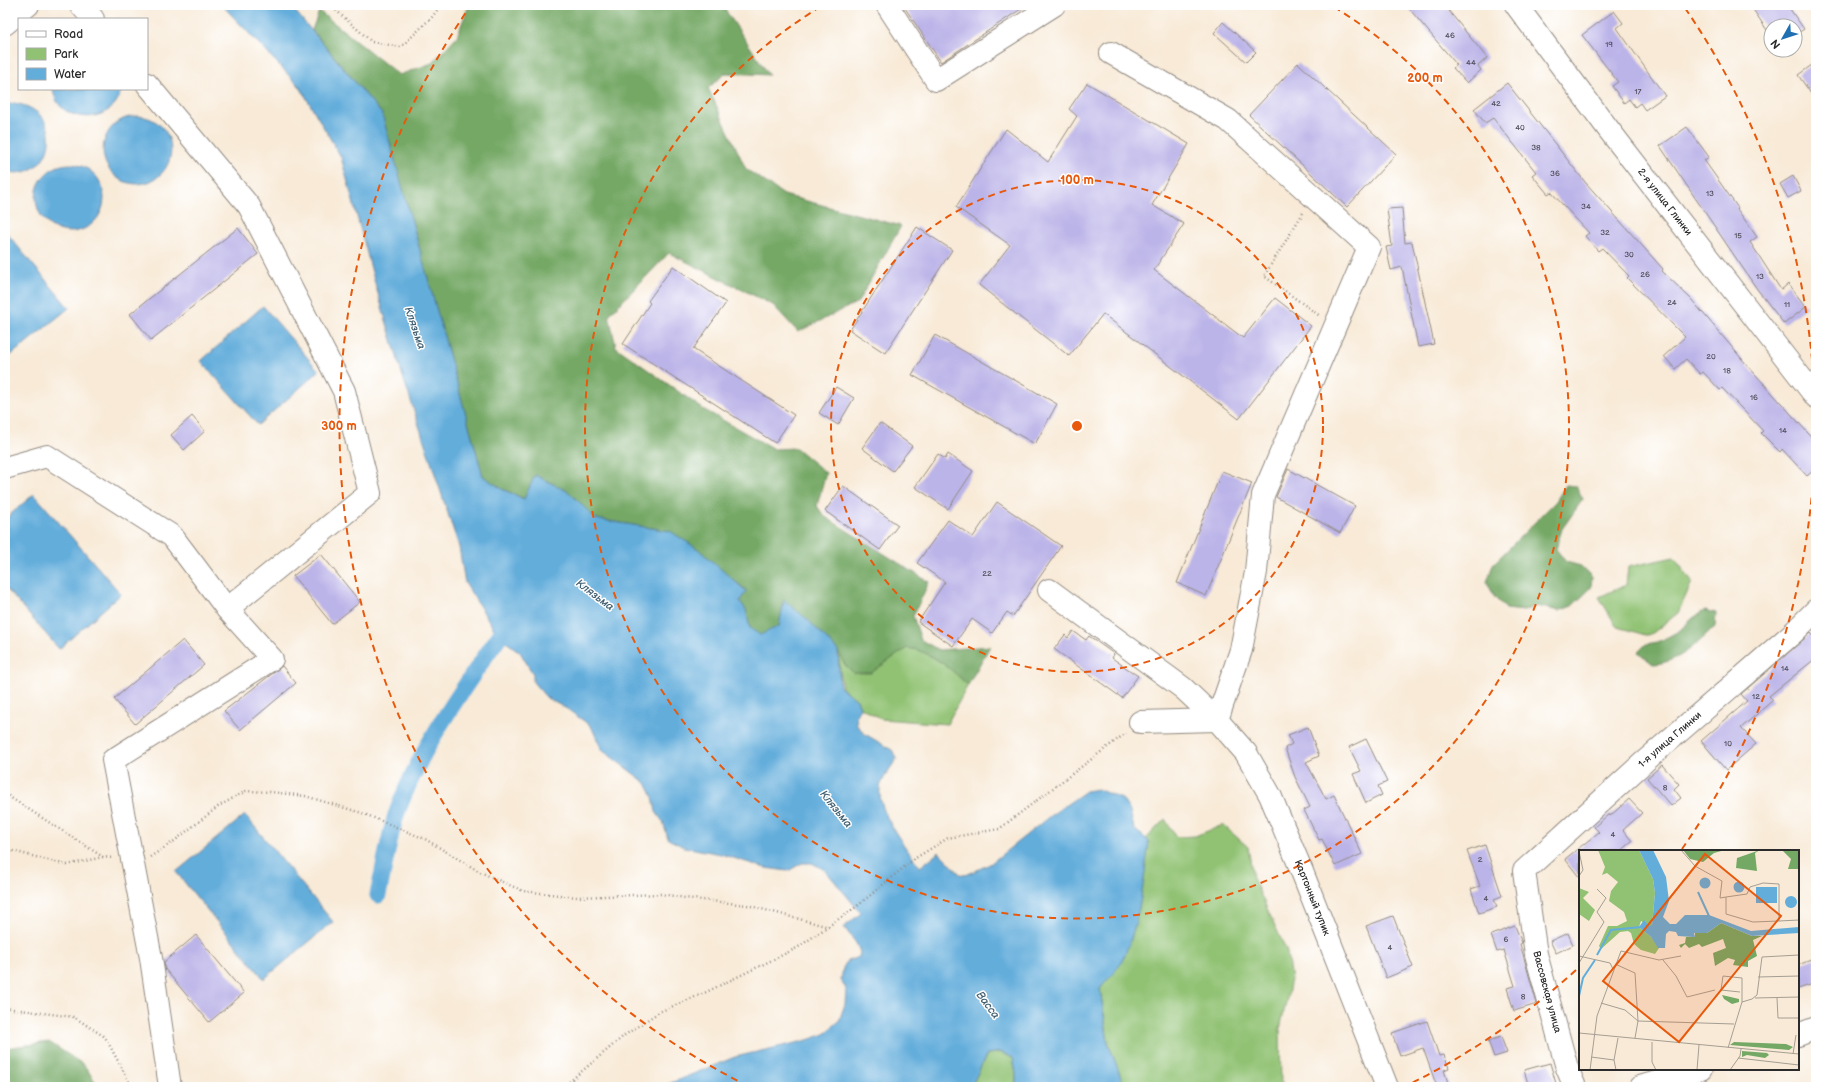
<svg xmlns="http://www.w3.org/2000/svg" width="1821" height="1092" viewBox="0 0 1821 1092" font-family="'Balsamiq Sans',sans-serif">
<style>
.green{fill:#91c273;stroke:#5e764f}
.forest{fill:#74a865;stroke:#506a48}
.water{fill:#63addb;stroke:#476c83}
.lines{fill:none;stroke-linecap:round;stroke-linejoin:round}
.canal{stroke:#63addb;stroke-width:17}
.building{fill:#bbb4e8}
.minor-casing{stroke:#928a81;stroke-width:24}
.path{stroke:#928a81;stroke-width:2.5;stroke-dasharray:1 3;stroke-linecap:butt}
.minor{stroke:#fff;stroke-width:22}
.ring{fill:none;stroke:#e8590c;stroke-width:2;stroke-dasharray:7 5}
.labels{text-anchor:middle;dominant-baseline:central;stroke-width:3;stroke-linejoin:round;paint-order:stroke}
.number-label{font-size:8px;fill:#4f4d5a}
.street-label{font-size:10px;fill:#2b2b2b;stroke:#fff}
.water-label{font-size:11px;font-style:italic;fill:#415f71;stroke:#fff}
.inset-river{fill:none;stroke:#63addb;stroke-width:2}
.inset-road{fill:none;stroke:#a69e92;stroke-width:1}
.view{fill:#e8590c;fill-opacity:0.15;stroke:#e8590c;stroke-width:2}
.inset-edge{fill:none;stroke:#2b2b2b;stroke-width:2}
.centre{fill:#e8590c;stroke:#fff;stroke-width:2}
.ring-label{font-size:12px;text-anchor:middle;font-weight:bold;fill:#e8590c;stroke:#fff;stroke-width:3;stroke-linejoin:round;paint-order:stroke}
</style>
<rect width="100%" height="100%" fill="#fff"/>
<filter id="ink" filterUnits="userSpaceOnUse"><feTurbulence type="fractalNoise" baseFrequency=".025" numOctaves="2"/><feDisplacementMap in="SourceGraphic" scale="8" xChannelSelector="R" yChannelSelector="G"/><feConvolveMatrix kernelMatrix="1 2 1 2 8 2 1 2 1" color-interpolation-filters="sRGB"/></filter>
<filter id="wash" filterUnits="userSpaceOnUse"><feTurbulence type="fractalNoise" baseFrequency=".012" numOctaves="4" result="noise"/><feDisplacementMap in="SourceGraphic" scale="16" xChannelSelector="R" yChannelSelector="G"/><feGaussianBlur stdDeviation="0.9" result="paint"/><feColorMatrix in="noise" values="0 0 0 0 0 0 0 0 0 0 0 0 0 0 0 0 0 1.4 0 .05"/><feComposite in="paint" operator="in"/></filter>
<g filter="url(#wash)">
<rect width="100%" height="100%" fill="#f8ead7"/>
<g class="green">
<polygon points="1674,557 1692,582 1678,613 1649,636 1617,627 1599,597 1626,585 1628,567"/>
<polygon points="907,648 920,650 949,667 968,685 947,724 881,719 860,707 857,700 842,688 838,651 845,665 891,657"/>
<polygon points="1165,819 1176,837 1195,836 1223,825 1248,847 1253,878 1287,952 1291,980 1280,1029 1281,1087 1121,1087 1123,1083 1108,1042 1100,989 1124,957 1138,912 1149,841 1146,839"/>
<polygon points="1001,1052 1013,1058 1016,1073 1016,1087 971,1087 987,1054"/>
</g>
<g class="forest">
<path d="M469 5H722L769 75 726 73 708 88 746 169 784 195 901 226 858 302 798 332 773 305 669 253 609 315 616 347 703 409 774 449 796 448 826 473 817 506 824 516 929 582 913 616 921 640 939 650 990 646 968 685C951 669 931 651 907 648L871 673H854L845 665 838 651 784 600 779 626 760 636 750 628 746 610 740 601 746 590 670 531 596 519 569 492 535 475 525 499 502 489 483 476 382 114 312 30 319 11 399 75 432 63 457 36Z"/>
<polygon points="1566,485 1576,486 1583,499 1562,529 1556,549 1566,562 1581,566 1592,577 1591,588 1572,606 1559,611 1537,606 1524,611 1506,609 1495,598 1487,582 1493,564 1556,501"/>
<path d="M1705 610 1716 613 1715 627C1697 644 1678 663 1653 664L1638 652 1646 644 1658 642 1679 631 1693 618Z"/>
<polygon points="49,1042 84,1065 99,1087 5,1087 5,1048"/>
</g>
<g class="water">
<path d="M222 5H290L382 114 483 476 502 489 524 499 535 475 569 492 596 519 670 531 698 549 746 591 740 601 746 610 750 628 760 635 779 626 784 600 808 620 838 651 840 687 857 700 860 707 856 716 857 725 865 734 892 750 897 758C893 765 881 780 880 788 877 812 906 848 920 867L939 852 960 874 966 875 990 864 1050 816 1086 791 1097 789 1122 799 1130 811 1134 829 1149 841C1144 879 1140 921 1124 957 1119 969 1108 978 1100 989L1108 1042 1123 1083 1121 1087H1016V1073L1013 1058 1001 1052 987 1054 971 1087H661L735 1057 804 1041 825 1034 839 1021 845 1004 846 989 841 980 843 968 847 961 859 957 860 952 856 943 844 927 861 913 825 870 812 863H802L788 871 765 868 721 854 684 847 668 839 663 822 656 812 653 797 646 783 602 750 591 726 567 709 547 698 533 682V674L520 652 499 637 465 583 459 547 403 377 376 287 341 157 300 87Z"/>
<path d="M53 89H121C116 126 57 126 53 89Z"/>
<path d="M14 103C72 112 51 185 5 171V105Z"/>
<circle cx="137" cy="150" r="34"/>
<circle cx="70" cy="198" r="34"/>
<polygon points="5,231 69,308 5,360"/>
<polygon points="263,306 319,371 258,425 201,361"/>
<polygon points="34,494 121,594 59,649 5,587 5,519"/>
<polygon points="245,815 333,922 264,979 176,872"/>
</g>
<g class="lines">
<path class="canal" d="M378 895C384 869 388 841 396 815 421 744 469 681 511 619"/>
</g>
<g id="blocks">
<g class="building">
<polygon points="903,5 1027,5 941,62"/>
<polygon points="1406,5 1444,5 1487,58 1478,66 1481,70 1467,83 1453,68 1457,65"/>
<polygon points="1750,5 1787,5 1804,29 1795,35 1795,26 1771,26 1771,36"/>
<polygon points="1614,11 1623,23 1617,28 1665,96 1645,110 1640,103 1635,107 1629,99 1624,103 1612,86 1618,82 1582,35"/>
<polygon points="1223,22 1256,52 1246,62 1214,33"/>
<polygon points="1816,62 1816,101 1798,75"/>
<polygon points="1298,63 1396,154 1347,207 1249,115"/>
<polygon points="1087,83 1189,144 1152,205 1184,224 1154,270 1243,338 1275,298 1311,326 1239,419 1103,314 1069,356 979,285 1010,245 956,207 1006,129 1048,162 1077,116 1069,109"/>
<polygon points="1507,83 1585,182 1663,269 1662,271 1691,299 1747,365 1816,442 1816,468 1807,476 1782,449 1780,452 1761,433 1763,431 1722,388 1720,390 1703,372 1700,374 1686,359 1675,369 1664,356 1685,337 1627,278 1629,276 1602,248 1598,251 1585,236 1589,233 1551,192 1548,194 1532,175 1536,172 1493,118 1485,123 1474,109"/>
<polygon points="1687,127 1709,157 1704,160 1738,208 1737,209 1757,237 1750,242 1781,290 1788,284 1806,307 1784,324 1757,289 1660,146"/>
<polygon points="1793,176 1801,191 1788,198 1780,184"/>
<polygon points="1402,208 1405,243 1412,242 1434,344 1418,347 1402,267 1391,270 1386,247 1392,246 1387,209"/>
<polygon points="917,227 952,250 885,353 850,330"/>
<polygon points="238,228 258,254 151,340 130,314"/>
<polygon points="673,266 726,303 693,349 794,415 775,443 623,344 650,303 648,301"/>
<polygon points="935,335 1057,404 1035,444 912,375"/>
<polygon points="836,387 854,398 838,425 819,413"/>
<polygon points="192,416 205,431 184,450 171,435"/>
<polygon points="880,423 912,446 893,471 862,448"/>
<polygon points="938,454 945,459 948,454 973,471 948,509 915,487"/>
<polygon points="1288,469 1355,506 1340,533 1276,497"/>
<polygon points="1222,471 1252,483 1206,596 1177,583"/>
<polygon points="843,486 898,525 880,550 825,511"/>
<polygon points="997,502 1061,546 1013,616 1007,612 992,633 972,619 953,646 918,622 945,582 917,563 948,520 973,537"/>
<polygon points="321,554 360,602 332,624 293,576"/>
<polygon points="1073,631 1086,640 1089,636 1114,654 1112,658 1138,676 1122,698 1054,649 1065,635 1068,638"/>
<polygon points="1811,633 1816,639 1816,658 1769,696 1773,700 1741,728 1756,744 1726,770 1701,741 1747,701 1741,694"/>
<polygon points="183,640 204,665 135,724 114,699"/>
<polygon points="282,666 296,683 240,730 224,711"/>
<polygon points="1308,727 1319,756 1306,762 1326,799 1334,795 1362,854 1335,866 1322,839 1319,840 1304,810 1310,807 1295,777 1285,748 1292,744 1288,735"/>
<polygon points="1366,739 1387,782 1378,786 1382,795 1366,803 1353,774 1361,771 1349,747"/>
<polygon points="1662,765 1679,784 1674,789 1681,798 1671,806 1647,778"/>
<polygon points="1629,799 1642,813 1623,830 1632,841 1620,851 1580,851 1580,878 1565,859 1599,832 1594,827 1609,814 1610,816"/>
<polygon points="1485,845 1502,896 1494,899 1497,907 1479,913 1471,889 1480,886 1467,851"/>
<polygon points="1393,916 1413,967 1386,978 1366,926"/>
<polygon points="1515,926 1522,943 1520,944 1537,1004 1514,1011 1507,988 1515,986 1504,950 1497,952 1491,935"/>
<polygon points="1568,933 1573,945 1556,953 1550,941"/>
<polygon points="196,935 244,993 209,1022 165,969 164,962"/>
<polygon points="1816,958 1816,983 1798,989 1798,965"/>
<polygon points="1427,1021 1439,1056 1444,1055 1449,1068 1444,1070 1449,1086 1448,1087 1437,1087 1423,1048 1400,1056 1392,1033"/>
<polygon points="1501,1037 1507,1053 1494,1057 1488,1041"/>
<polygon points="1550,1063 1557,1087 1529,1087 1524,1070"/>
</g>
</g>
</g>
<g filter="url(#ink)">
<use href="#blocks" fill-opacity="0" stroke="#928a81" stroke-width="1"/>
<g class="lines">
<g class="minor-casing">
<g id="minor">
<polyline points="81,5 93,19"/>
<polyline points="887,5 936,80 1054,5"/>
<path id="s1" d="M1516 5 1609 130 1816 397"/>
<polyline points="5,24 28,5"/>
<polyline points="1111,53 1228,120 1369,247 1263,495 1256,572 1241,650 1217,720"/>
<polyline points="147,84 249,206 344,391 370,493 227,609 272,659 113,760 151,958 170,1087"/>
<polyline points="5,468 47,456 172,536 227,609"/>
<path id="s2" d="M1049 590 1183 688 1217 720 1246 753 1270 795 1301 869 1387 1087"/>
<polyline points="1140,722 1217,720"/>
<polyline points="1798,1035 1816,1028"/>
<path id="s3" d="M1575 1087 1567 1068 1536 954 1524 871 1644 762 1793 633 1816 610"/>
<polyline points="1640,1087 1701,1069"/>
</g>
</g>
<g class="path">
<polyline points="330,5 372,42 401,47 432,17 441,5"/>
<polyline points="1303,213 1264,276 1320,316"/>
<polyline points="5,794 103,857"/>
<polyline points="5,849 67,865 103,857 113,858"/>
<polyline points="150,857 173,842 219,806 246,791 271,792 305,796 362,813 425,839 480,872 523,891 577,897 661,894 685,898 747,905 829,927"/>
<polyline points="5,1008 74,1017 105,1037 132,1087"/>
<polyline points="563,1087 625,1035 659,1012 702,994 797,948 856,907 914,859 948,838 999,829 1126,733"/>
</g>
<use href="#minor" class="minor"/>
</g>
</g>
<g class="ring">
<circle cx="1077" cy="426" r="246"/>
<path d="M1334 7A492 492 0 1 1 820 7"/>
<path d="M1576 970A738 738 0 0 1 1406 1086M748 1086A738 738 0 0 1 469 8M1685 8A738 738 0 0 1 1682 849"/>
</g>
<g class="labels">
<g class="number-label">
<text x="1450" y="35">46</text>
<text x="1609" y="44">19</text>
<text x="1471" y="62">44</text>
<text x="1638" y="91">17</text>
<text x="1496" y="103">42</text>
<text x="1520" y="127">40</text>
<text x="1536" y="147">38</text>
<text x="1555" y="173">36</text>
<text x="1710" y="193">13</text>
<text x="1586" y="206">34</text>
<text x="1605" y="232">32</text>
<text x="1738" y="235">15</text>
<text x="1629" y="254">30</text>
<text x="1645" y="274">26</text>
<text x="1760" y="276">13</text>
<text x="1672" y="302">24</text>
<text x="1787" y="304">11</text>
<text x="1711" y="356">20</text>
<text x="1727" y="370">18</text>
<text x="1754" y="397">16</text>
<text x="1783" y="430">14</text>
<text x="987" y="573">22</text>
<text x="1785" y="668">14</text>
<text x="1756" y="696">12</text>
<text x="1728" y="743">10</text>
<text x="1665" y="787">8</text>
<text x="1613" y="834">4</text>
<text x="1480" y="859">2</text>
<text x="1486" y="898">4</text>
<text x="1506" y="939">6</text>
<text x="1390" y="947">4</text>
<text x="1523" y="996">8</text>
</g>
<g class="street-label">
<text stroke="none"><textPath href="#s1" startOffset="247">2-я улица Глинки</textPath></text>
<text stroke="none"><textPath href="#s3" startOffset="419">1-я улица Глинки</textPath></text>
<text stroke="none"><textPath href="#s2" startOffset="416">Картонный тупик</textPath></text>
<text transform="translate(1547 992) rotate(75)">Вассовская улица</text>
</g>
<g class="water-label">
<text transform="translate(415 328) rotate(71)">Клязьма</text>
<text transform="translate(595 595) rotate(37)">Клязьма</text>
<text transform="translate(836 809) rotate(51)">Клязьма</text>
<text transform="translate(988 1005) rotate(53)">Васса</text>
</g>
</g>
<g transform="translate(1579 850)">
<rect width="220" height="220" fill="#f8ead7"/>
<path d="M19 0H60L74 29 76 43 73 75 72 77 62 71 60 77 72 87 80 98 76 104 62 100 55 94 52 83 49 81 41 82 22 99 20 96 29 76H38L48 71 45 62 30 51 32 41 39 32 28 23 23 25 26 17ZM0 38 10 42 4 48 16 60 10 71 0 64Z" fill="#91c273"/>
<path d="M104 0H146L135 3 124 12 111 9ZM181 0 176 3 178 21 157 18 158 8ZM203 0H220V19H209L212 9ZM142 73 173 86H183L174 90 178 106 169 111V117L154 115 156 110 149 108 136 116 134 103 147 98 144 89 123 97 120 94 110 98 106 94 102 98 100 95 106 93 107 87H116V83H128ZM143 145 160 149V152L153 154 145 149ZM155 192 207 194 214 197 210 200 151 195ZM163 201 188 203 190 205 186 208 168 205 163 207Z" fill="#74a865"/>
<path d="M60 0H74L87 27 90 51 84 67 91 74H97L106 65H130L172 81 220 77V83L173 86 142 73 128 83H115L116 87H114L99 86 97 82 90 81 87 84 86 98H79L72 87 60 77 65 70 70 76 73 75 76 43 74 29ZM120.5 33a5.5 5.5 0 1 1 11 0a5.5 5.5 0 1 1-11 0ZM154.5 37a5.5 5.5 0 1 1 11 0a5.5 5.5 0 1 1-11 0ZM177 37H198V53H177ZM206 52a6 6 0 1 1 12 0a6 6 0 1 1-12 0Z" fill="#63addb"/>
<path class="inset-river" d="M119 42 130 66M18 105 32 80 62 77M0 146 4 128 16 110"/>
<path class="inset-road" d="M102 0 116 16 143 31 141 48 147 47V64L174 72 200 71M0 1 4 20 0 26M147 47 168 44 171 37 184 33 200 34V71L220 70M0 106 31 113 34 119M84 110 97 126 108 147 136 140M0 113 25 72 18 62 27 48 18 39M36 114 56 123 59 171 56 188M179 127 220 126M161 142 142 140 144 126 163 128V152M176 148 220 147M198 148 199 168H220M22 153 46 160 59 171 155 174M0 183 220 204M73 192V212L77 220M149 198 163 152 173 149 178 145 183 107 220 105M214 204 217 185M12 207 35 210 37 220M159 208 220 215M35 210 39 188M11 220 18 166 42 101 80 110 102 106M118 220 120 195M151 220 161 206 162 199"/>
<path class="view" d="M126 4 202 66 100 192 24 131Z"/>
<rect width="220" height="220" class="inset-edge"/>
</g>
<circle cx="1077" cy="426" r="6" class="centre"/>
<g class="ring-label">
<text x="1425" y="82">200 m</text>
<text x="1077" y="184">100 m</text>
<text x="339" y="430">300 m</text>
</g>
<rect width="1821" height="1092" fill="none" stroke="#fff" stroke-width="20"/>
<rect x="18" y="18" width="130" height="72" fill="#ffffff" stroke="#aaaaaa"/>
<rect x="26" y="31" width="20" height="6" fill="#ffffff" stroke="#aaaaaa"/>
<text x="54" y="38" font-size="12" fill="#2b2b2b">Road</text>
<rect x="26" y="48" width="20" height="12" fill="#91c273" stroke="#aaaaaa"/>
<text x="54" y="58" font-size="12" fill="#2b2b2b">Park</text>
<rect x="26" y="68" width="20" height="12" fill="#63addb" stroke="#aaaaaa"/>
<text x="54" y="78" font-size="12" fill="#2b2b2b">Water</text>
<g transform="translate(1783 38) rotate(231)"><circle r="19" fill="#ffffff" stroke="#aaaaaa"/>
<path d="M0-3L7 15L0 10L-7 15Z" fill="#1f6fb2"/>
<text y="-6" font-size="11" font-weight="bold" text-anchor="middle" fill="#2b2b2b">N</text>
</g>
</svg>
